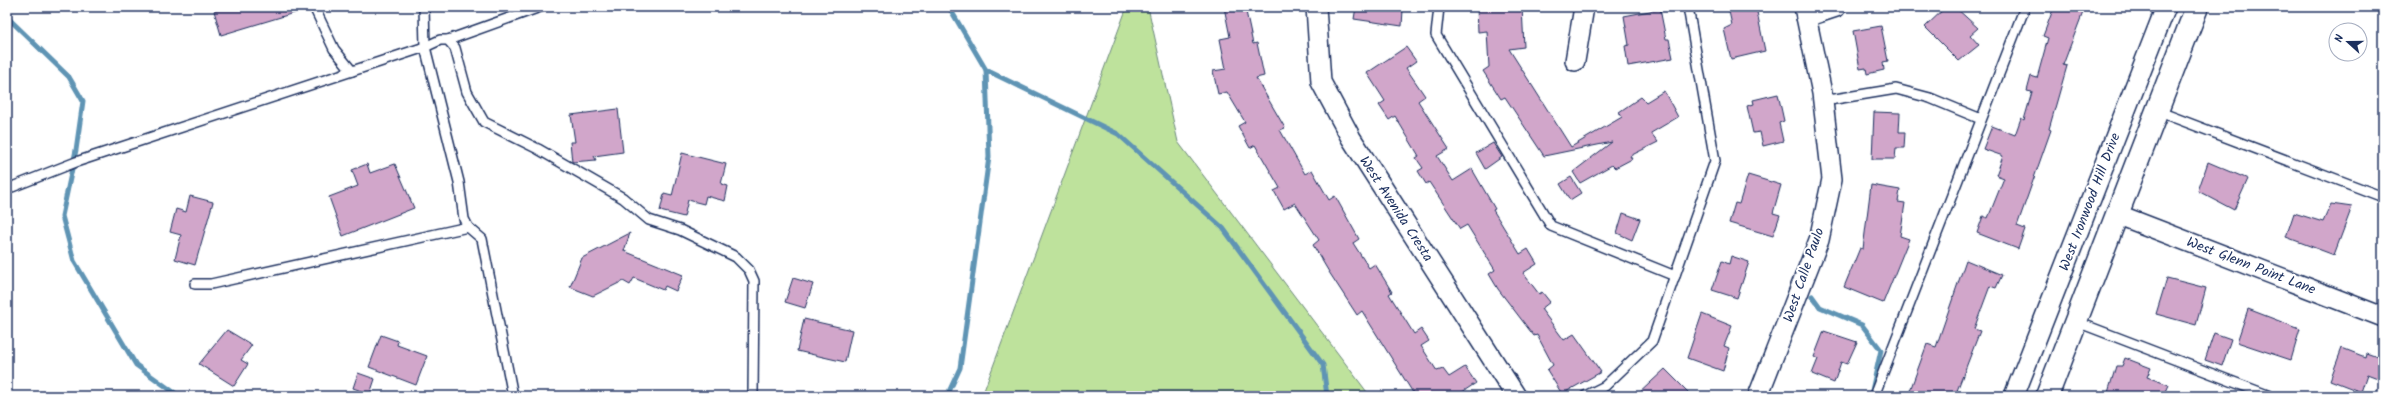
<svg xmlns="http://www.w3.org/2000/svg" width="2390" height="403" viewBox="0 0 2390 403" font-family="Kalam,sans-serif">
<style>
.green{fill:#bee29c;stroke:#6c887d}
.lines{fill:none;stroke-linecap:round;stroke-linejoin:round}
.stream{stroke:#5f94b4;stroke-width:5}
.building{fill:#d1a6ca;stroke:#1b2f5e}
.service-casing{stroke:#1b2f5e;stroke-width:12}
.minor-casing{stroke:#1b2f5e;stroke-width:22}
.tertiary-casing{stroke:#1b2f5e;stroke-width:25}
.service{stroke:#fff;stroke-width:9}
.minor{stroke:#fff;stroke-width:19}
.tertiary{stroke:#fff;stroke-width:22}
.labels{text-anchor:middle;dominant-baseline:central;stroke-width:4;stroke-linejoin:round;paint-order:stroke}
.street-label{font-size:14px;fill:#1b2f5e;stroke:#fff}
</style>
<rect width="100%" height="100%" fill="#fff"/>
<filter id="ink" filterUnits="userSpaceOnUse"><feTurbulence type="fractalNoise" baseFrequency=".025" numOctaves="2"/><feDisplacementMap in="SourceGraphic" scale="8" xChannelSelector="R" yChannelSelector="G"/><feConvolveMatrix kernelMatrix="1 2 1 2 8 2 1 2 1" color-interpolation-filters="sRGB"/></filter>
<g filter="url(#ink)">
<polygon class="green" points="1127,7 1148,7 1178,142 1370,396 982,396"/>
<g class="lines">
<g class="stream">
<polyline points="949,7 986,70 1118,134 1223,228 1323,365 1327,396"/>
<polyline points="7,17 69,77 83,101 76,150 62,216 74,261 136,365 179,396"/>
<polyline points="1812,296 1820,307 1862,325 1881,350 1871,395"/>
<polyline points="947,396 960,368 989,157 986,70"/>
</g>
</g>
<g class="building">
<polygon points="227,7 303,7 304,10 221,35 214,11"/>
<polygon points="1224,7 1245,7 1253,44 1257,43 1264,76 1256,78 1285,128 1280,130 1305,174 1312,170 1329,200 1335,196 1359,239 1353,243 1369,268 1375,264 1392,292 1389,294 1414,334 1421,329 1429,341 1421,346 1437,371 1443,369 1449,377 1465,367 1476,383 1456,396 1415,396 1362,311 1357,315 1329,272 1313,245 1319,240 1295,203 1284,209 1274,191 1280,188 1255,145 1250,148 1238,126 1245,122 1227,92 1218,94 1213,71 1226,69 1220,39 1230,37"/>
<polygon points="1356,7 1386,7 1403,10 1402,26 1354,19"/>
<polygon points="1477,7 1522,7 1524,47 1509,49 1571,147 1622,117 1619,112 1641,97 1646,102 1664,91 1678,117 1651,133 1658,142 1630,156 1632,159 1615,168 1612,165 1580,183 1573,172 1612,142 1544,156 1505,97 1501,99 1483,71 1489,67 1487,31 1478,32"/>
<polygon points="1728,7 1756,7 1765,51 1731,59 1724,29 1732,25"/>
<polygon points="1946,7 1955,7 1978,28 1970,35 1979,45 1959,61 1925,27"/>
<polygon points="2054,7 2085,7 2063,65 2067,66 2049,129 2051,130 2017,226 2025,229 2018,249 1977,233 1983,216 1988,218 2004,178 1996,175 2003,156 1983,149 1992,126 2015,135 2021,118 2024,120 2032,92 2027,91 2031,76 2037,78 2048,38 2043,36"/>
<polygon points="1660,9 1666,39 1669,39 1673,58 1628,66 1625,46 1629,45 1624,16"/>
<polygon points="1881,26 1888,61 1883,62 1884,70 1867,74 1866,68 1860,69 1853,31"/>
<polygon points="1406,47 1416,61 1406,68 1425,96 1418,101 1449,149 1437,156 1453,181 1472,169 1495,209 1493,210 1520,254 1528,249 1537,264 1523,273 1539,294 1542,292 1550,302 1541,309 1564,340 1574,334 1601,372 1562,394 1547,370 1553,365 1537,335 1534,336 1498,289 1489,274 1495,270 1467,225 1460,229 1429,182 1426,184 1418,171 1423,168 1416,158 1419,156 1395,116 1389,120 1379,105 1385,101 1367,73"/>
<polygon points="1778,94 1784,121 1779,123 1783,141 1763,146 1760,132 1753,133 1747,106 1754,104 1753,100"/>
<polygon points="618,109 623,152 594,156 596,160 572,162 570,142 575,142 571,115"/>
<polygon points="1874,112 1900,113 1899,132 1905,132 1904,148 1896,148 1895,159 1872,159"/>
<polygon points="1493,143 1502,157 1485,169 1476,153"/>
<polygon points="682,153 726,164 721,184 728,186 725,201 706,196 704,204 688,200 684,217 660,211 664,194 672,196"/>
<polygon points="2208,162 2248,179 2234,210 2198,191"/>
<polygon points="367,164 370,173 395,164 414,208 343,236 329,197 358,186 352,170"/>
<polygon points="1748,175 1781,185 1773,213 1780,215 1773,236 1729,223 1735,203 1739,204"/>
<polygon points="1571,177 1581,193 1570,200 1560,184"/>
<polygon points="1871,185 1900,190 1898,202 1905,203 1900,236 1909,239 1883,303 1844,287 1860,248 1863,249"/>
<polygon points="190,196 213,202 195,265 175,259 181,235 170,232 176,209 186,212"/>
<polygon points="2331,204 2352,207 2334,255 2286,237 2294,213 2323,222"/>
<polygon points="1623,213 1640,219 1632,240 1617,233"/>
<polygon points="630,233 624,251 683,275 676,291 665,286 663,290 634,278 630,285 623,281 593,296 570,287 582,258"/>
<polygon points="1731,256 1749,262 1737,298 1712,290 1722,261 1729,264"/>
<polygon points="1966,260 2002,275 1996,288 1990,286 1974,329 1980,331 1955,396 1908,396 1927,344 1936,347"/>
<polygon points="793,278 813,284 805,308 785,302"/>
<polygon points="2167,278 2206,288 2196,325 2156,314"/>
<polygon points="2248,309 2300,329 2291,360 2237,342"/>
<polygon points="1702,314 1732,326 1724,346 1729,348 1723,371 1687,358"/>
<polygon points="804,319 852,330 845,362 797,351"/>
<polygon points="227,330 252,345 241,360 248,364 234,386 199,364"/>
<polygon points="1824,331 1857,342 1847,364 1841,362 1834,383 1812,374 1818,359 1814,357"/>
<polygon points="2214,333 2231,339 2222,366 2205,360"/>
<polygon points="381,335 398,341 397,345 427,356 416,385 369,367"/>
<polygon points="2342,348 2365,357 2366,353 2383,359 2383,380 2367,374 2361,392 2330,380"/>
<polygon points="2125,358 2151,368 2147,377 2169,385 2164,396 2107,396 2116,366 2122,366"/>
<polygon points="1665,369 1692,396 1636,396"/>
<polygon points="358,373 375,379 370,394 353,388"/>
</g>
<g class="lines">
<g class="service-casing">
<g id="service">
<polyline points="314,7 334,49 352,71"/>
<polyline points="424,7 425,47 459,182 464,219 468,227 482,239 513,396"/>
<polyline points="1439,7 1436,35 1551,226 1675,276"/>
<polyline points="448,40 540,7"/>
<polyline points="1823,101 1896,89 1930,98 1981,119"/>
<polyline points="2157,111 2383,197"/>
<polyline points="7,189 76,162 425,47 440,40 448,40 455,48 467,92 484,122 538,149 623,198 649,220 680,230 736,257 749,270 754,281 753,396"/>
<polyline points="195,284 211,284 468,227"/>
<polyline points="2077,322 2270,396"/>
<polyline points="1585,396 1605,386 1652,341 1715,161 1688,7"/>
<polyline points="1874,396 2025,7"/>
</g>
</g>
<g class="minor-casing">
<g id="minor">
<polyline points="1316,7 1321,82 1351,138 1516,396"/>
<polyline points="1806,17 1836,7"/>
<polyline points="1575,61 1584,7"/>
<polyline points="2119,215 2383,317"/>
<polyline points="1758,396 1819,240 1832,179 1822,93 1804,7"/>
<polyline points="2014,396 2166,7"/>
</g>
</g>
<g class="tertiary-casing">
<polyline id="tertiary" points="2047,396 2197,7"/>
</g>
<use href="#service" class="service"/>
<use href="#minor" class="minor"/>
<use href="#tertiary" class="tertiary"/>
</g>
</g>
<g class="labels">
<g class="street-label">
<text transform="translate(2090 202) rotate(-69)">West Ironwood Hill Drive</text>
<text transform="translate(1396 209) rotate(57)">West Avenida Cresta</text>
<text transform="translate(2251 266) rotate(21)">West Glenn Point Lane</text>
<text transform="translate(1804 275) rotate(-71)">West Calle Paulo</text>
</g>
</g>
<rect width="2390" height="403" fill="none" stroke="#fff" stroke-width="24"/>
<rect x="12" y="12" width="2366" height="379" fill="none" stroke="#1b2f5e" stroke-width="1.5" filter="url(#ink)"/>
<g transform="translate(2348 42) rotate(291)"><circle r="19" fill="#ffffff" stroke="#a4acbf"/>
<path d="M0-3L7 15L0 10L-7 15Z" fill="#1b2f5e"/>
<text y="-6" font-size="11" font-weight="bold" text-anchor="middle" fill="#1b2f5e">N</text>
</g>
</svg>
